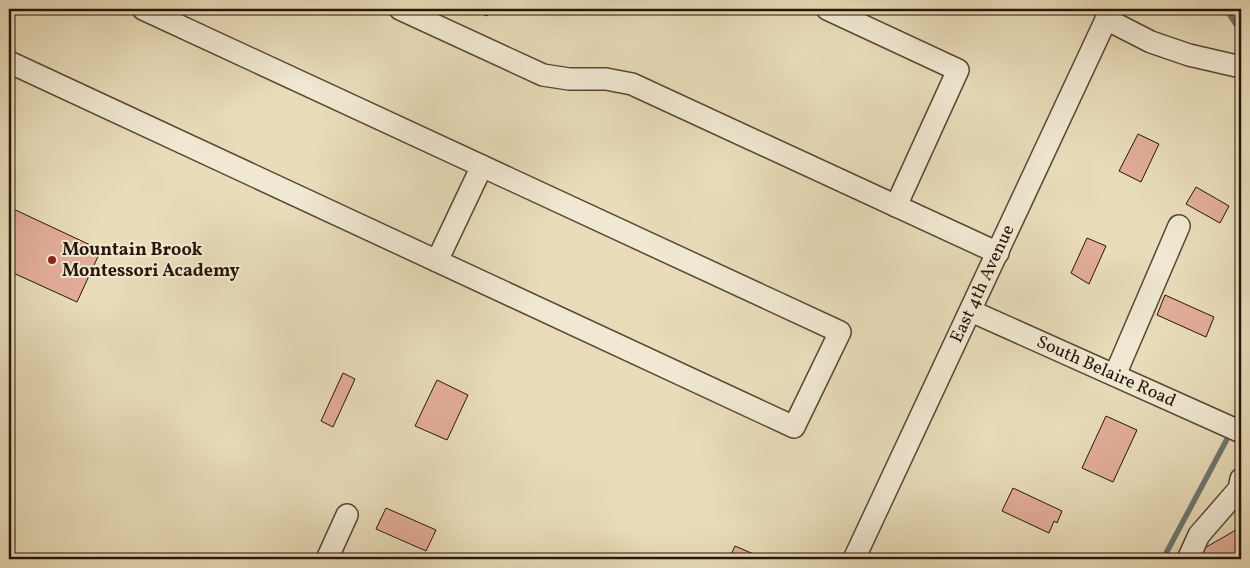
<svg xmlns="http://www.w3.org/2000/svg" width="1250" height="568" viewBox="0 0 1250 568" font-family="Vollkorn,serif">
<style>
.lines{fill:none;stroke-linecap:round;stroke-linejoin:round}
.stream{stroke:#6c7771;stroke-width:5.5}
.building{fill:#e2ad98;stroke:#271507}
.minor-casing{stroke:#574734;stroke-width:24}
.minor{stroke:#f0e8d2;stroke-width:21}
.poi-dot{fill:#8f2418;stroke:#f0e8d2;stroke-width:2}
.labels{text-anchor:middle;dominant-baseline:central;stroke-width:4;stroke-linejoin:round;paint-order:stroke}
.poi-label{font-size:18px;font-weight:bold;fill:#271507;stroke:#f0e8d2;text-anchor:start}
.street-label{font-size:18px;fill:#271507;stroke:#f0e8d2}
</style>
<rect width="100%" height="100%" fill="#e8dcb9"/>
<filter id="stains"><feTurbulence type="fractalNoise" baseFrequency=".004" numOctaves="4"/><feColorMatrix values="0 0 0 0 .2 0 0 0 0 .09 0 0 0 0 .02 0 0 0 .5 -.17"/></filter>
<radialGradient id="worn" r=".72"><stop offset=".6" stop-color="#630" stop-opacity="0"/><stop offset="1" stop-color="#630" stop-opacity=".3"/></radialGradient>
<g class="lines">
<g class="stream">
<polyline points="1226,9 1241,32"/>
<polyline points="1163,559 1241,413"/>
</g>
</g>
<g class="building">
<polygon points="471,9 487,9 490,10 487,16"/>
<polygon points="1138,134 1159,144 1141,182 1119,171"/>
<polygon points="1196,187 1229,206 1220,223 1186,204"/>
<polygon points="9,207 101,250 77,302 9,271"/>
<polygon points="1087,238 1106,246 1089,284 1071,273"/>
<polygon points="1165,295 1214,317 1206,337 1157,315"/>
<polygon points="343,373 355,379 333,427 321,421"/>
<polygon points="437,380 468,395 447,440 415,426"/>
<polygon points="1106,416 1137,430 1113,482 1082,468"/>
<polygon points="1013,488 1062,511 1057,523 1054,521 1049,533 1002,511"/>
<polygon points="386,508 436,530 426,551 376,529"/>
<polygon points="1241,527 1241,552 1228,559 1200,559 1196,553"/>
<polygon points="735,546 765,559 729,559"/>
</g>
<g class="lines">
<g class="minor-casing">
<g id="minor">
<polyline points="400,9 543,75 569,79 606,79 632,84 998,253"/>
<polyline points="827,9 958,70 896,206"/>
<polyline points="1106,19 1151,42 1189,55 1241,67"/>
<polyline points="9,62 794,427 840,332 143,9"/>
<polyline points="437,261 482,166"/>
<polyline points="971,311 1241,432"/>
<polyline points="1115,375 1179,226"/>
<polyline points="327,559 347,515"/>
<polyline points="854,559 1111,9"/>
<polyline points="1188,559 1199,535 1239,489 1241,479"/>
</g>
</g>
<use href="#minor" class="minor"/>
</g>
<circle class="poi-dot" cx="52" cy="260" r="5"/>
<g class="labels">
<g class="poi-label">
<text x="62" y="250">Mountain Brook<tspan x="62" dy="21">Montessori Academy</tspan></text>
</g>
<g class="street-label">
<text transform="translate(983 284) rotate(-65)">East 4th Avenue</text>
<text transform="translate(1106 372) rotate(24)">South Belaire Road</text>
</g>
</g>
<rect width="1250" height="568" fill="none" stroke="#e8dcb9" stroke-width="30"/>
<rect x="10" y="10" width="1230" height="548" fill="none" stroke="#271507" stroke-width="2.5"/>
<rect x="15" y="15" width="1220" height="538" fill="none" stroke="#271507"/>
<rect width="100%" height="100%" filter="url(#stains)"/>
<rect width="100%" height="100%" fill="url(#worn)"/>
</svg>
